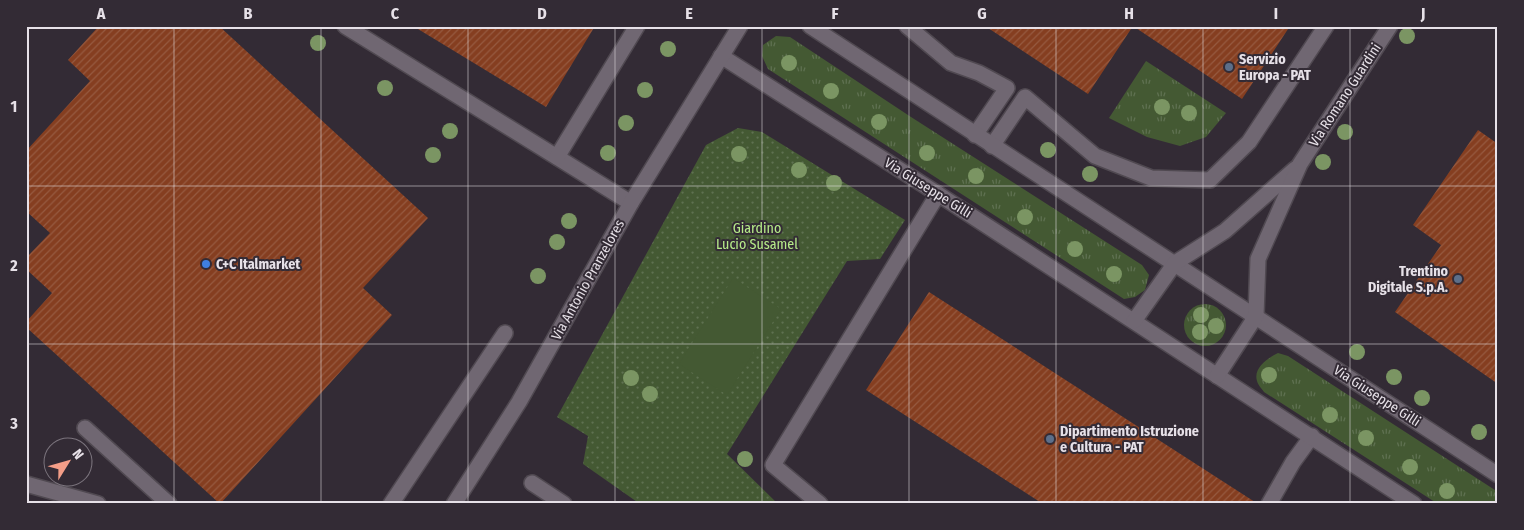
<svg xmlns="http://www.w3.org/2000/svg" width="1524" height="530" viewBox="0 0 1524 530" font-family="'Fira Sans Condensed',sans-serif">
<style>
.grass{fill:url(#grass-tufts)}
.park{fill:url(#park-dots)}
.pitch{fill:#445933}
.building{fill:url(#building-hatch)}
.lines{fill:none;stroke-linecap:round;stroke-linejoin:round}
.lane-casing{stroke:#504951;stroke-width:18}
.street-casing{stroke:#504951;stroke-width:18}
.lane{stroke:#706772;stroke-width:15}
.street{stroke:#706772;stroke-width:15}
.tree{fill:#7b9563}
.grid{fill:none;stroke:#e7e1e8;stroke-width:1;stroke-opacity:0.55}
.service-dot{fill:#5c6f8a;stroke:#332b35;stroke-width:2}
.shop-dot{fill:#3f7fe0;stroke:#332b35;stroke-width:2}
.labels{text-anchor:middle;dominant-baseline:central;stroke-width:4;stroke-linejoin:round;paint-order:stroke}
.poi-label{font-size:14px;font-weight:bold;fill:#e7e1e8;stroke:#332b35;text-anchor:start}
.street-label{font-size:14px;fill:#e7e1e8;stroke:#332b35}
.park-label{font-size:14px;fill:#b6eb89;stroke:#332b35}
.neatline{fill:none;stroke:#e7e1e8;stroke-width:2}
.grid-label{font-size:16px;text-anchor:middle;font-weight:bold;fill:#e7e1e8}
</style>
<defs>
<pattern id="grass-tufts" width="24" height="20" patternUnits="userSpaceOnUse" patternTransform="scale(1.25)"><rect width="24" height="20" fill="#445933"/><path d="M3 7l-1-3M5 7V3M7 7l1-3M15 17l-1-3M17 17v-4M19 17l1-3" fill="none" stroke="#5f7151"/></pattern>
<pattern id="park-dots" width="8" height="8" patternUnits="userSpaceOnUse" patternTransform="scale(1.25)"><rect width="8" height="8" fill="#445933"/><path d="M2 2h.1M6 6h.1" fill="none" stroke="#5f7151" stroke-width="1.8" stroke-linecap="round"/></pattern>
<pattern id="building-hatch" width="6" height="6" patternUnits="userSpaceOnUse" patternTransform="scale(1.25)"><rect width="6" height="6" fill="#853e20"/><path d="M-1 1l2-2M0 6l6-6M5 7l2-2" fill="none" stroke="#965a40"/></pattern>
</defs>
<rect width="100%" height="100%" fill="#332b35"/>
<g class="grass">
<polygon points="776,36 790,37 911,117 1142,265 1149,275 1145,290 1135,297 1124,299 768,69 762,56 763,45"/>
<polygon points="1146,61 1226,113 1206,137 1180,146 1147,137 1109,118"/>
<circle cx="1205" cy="325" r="21"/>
<path d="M1278 353 1288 356 1498 492V504H1438L1264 392C1262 389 1258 385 1257 381 1253 368 1268 358 1278 353Z"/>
</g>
<polygon class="park" points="738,128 762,132 905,220 880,259 847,261 727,454 778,504 640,504 583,464 588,436 557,417 706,145"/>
<polygon class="pitch" points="733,278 781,309 727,395 679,364"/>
<g class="building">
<polygon points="99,26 219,26 428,218 363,288 392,315 220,504 26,327 26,322 52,293 26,269 26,258 50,233 26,211 26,151 90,81 68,60"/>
<polygon points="413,26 595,26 546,107"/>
<polygon points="985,26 1290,26 1242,99 1133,26 1088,94"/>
<polygon points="1478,130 1498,144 1498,384 1395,312 1441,245 1413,225"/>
<polygon points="929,292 1258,504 1043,504 866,390"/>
</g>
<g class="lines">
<g class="lane-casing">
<g id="lane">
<polyline points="345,26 631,203"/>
<polyline points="907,26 951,63 979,73 1007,88 975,135"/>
<polyline points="992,146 1025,97 1095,156 1151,178 1210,180 1249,142 1326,26"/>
<polyline points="557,157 637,26"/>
<polyline points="85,428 169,504"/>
<polyline points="532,483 564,504"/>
<polyline points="391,504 505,333"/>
<polyline points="820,504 773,465 938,194"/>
<polyline points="1269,504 1293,462 1312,436"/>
</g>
</g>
<g class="street-casing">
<g id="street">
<polyline points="810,26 1498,475"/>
<polyline points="721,56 938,194 1414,504"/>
<polyline points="1134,321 1175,263 1225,231 1295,169"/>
<polyline points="1217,376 1256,316 1258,259 1300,164 1390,26"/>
<polyline points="26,484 98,504"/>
<polyline points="454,504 519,402 631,203 740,26"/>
</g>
</g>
<use href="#lane" class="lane"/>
<use href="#street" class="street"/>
</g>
<g class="tree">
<circle cx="1407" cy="36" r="8"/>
<circle cx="318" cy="43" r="8"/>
<circle cx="668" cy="49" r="8"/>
<circle cx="789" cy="63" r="8"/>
<circle cx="385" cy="88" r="8"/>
<circle cx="645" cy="90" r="8"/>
<circle cx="831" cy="91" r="8"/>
<circle cx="1162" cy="107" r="8"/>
<circle cx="1189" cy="113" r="8"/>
<circle cx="879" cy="122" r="8"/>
<circle cx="626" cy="123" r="8"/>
<circle cx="450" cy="131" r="8"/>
<circle cx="1345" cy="132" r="8"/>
<circle cx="1048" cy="150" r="8"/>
<circle cx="608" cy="153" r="8"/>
<circle cx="927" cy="153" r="8"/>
<circle cx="739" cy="154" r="8"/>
<circle cx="433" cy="155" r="8"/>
<circle cx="1323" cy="162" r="8"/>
<circle cx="799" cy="170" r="8"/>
<circle cx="1090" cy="174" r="8"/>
<circle cx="976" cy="176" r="8"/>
<circle cx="834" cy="183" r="8"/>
<circle cx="1025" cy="217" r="8"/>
<circle cx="569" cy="221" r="8"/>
<circle cx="557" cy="242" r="8"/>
<circle cx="1075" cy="249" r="8"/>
<circle cx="1114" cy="274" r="8"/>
<circle cx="538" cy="276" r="8"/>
<circle cx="1201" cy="315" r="8"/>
<circle cx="1216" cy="326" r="8"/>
<circle cx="1200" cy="332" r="8"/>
<circle cx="1357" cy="352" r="8"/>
<circle cx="1269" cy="375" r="8"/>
<circle cx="1394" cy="377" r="8"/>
<circle cx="631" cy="378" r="8"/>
<circle cx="650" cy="394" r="8"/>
<circle cx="1422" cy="398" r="8"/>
<circle cx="1330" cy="415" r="8"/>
<circle cx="1479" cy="432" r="8"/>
<circle cx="1366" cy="438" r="8"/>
<circle cx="745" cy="459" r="8"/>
<circle cx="1410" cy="467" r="8"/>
<circle cx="1447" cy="491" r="8"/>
</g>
<path class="grid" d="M174 26V504M321 26V504M468 26V504M615 26V504M762 26V504M909 26V504M1056 26V504M1203 26V504M1350 26V504M26 186H1498M26 344H1498"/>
<g class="service-dot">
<circle cx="1229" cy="67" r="5"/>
<circle cx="1458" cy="279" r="5"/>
<circle cx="1050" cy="439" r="5"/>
</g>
<circle class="shop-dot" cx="206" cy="264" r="5"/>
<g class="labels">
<g class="poi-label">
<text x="1239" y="59">Servizio<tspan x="1239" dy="16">Europa - PAT</tspan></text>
<text x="216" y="264">C+C Italmarket</text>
<text x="1448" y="271" text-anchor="end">Trentino<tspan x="1448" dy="16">Digitale S.p.A.</tspan></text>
<text x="1060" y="431">Dipartimento Istruzione<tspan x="1060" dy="16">e Cultura - PAT</tspan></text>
</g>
<g class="street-label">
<text transform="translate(1345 95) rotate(-57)">Via Romano Guardini</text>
<text transform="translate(928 188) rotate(32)">Via Giuseppe Gilli</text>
<text transform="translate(588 280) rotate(-61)">Via Antonio Pranzelores</text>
<text transform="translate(1377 396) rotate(33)">Via Giuseppe Gilli</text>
</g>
<g class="park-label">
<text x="757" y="228">Giardino<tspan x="757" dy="16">Lucio Susamel</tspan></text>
</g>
</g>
<rect width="1524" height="530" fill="none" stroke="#332b35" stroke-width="55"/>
<g transform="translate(68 462) rotate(53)"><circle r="24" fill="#332b35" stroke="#7b747d"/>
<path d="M0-4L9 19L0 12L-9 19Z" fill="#f49e88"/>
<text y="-8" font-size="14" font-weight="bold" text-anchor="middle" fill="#e7e1e8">N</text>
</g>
<rect x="28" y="28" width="1468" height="474" class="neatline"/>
<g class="grid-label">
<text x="101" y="19">A</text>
<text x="248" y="19">B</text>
<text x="395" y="19">C</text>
<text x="542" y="19">D</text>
<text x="689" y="19">E</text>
<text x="835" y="19">F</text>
<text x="982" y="19">G</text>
<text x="1129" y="19">H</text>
<text x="1276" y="19">I</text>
<text x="1423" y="19">J</text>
<text x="14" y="112">1</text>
<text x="14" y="271">2</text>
<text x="14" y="429">3</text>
</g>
</svg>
